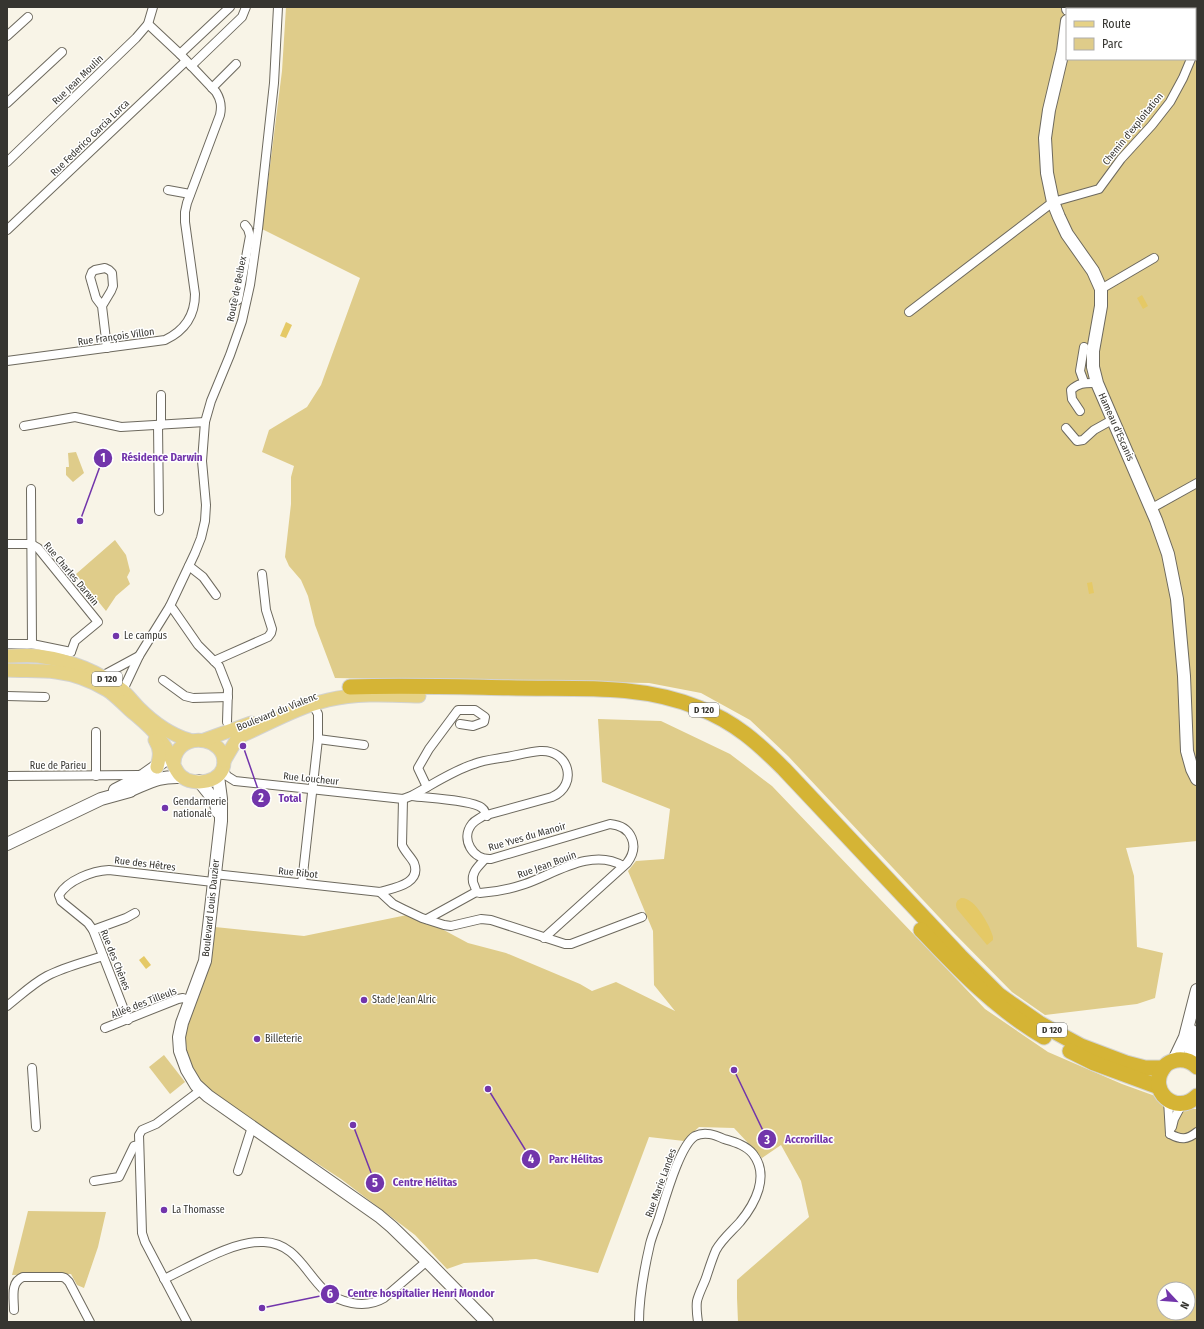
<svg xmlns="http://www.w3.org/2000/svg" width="1204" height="1329" viewBox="0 0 1204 1329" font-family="'Fira Sans Condensed',sans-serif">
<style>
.green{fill:#dfcc8a;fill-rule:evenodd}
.water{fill:#e5c966}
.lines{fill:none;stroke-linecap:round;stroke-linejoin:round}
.street-casing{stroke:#6d695e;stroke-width:10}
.secondary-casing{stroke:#6d695e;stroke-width:14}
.primary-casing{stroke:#d3d3d1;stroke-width:15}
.highway-casing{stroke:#d3d3d1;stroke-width:17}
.street{stroke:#fff;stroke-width:8}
.secondary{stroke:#fff;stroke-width:12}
.primary{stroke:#e6d286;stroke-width:13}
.highway{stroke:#d5b435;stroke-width:15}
.poi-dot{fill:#7235ab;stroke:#fff;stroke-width:1.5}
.labels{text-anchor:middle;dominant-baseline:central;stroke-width:3;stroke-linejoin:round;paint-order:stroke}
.shield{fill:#fff;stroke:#72726e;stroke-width:1}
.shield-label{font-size:9px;font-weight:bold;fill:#363530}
.street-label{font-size:10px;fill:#363530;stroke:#fff}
.poi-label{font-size:10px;fill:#363530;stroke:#fff;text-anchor:start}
.leader{fill:none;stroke:#7235ab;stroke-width:1.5}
.callout-dot{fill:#7235ab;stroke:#fff;stroke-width:1.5}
.mark-label{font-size:12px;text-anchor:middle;font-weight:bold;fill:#fff}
.callout-label{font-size:11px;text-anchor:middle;font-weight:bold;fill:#7235ab;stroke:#fff;stroke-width:3;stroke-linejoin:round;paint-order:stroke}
</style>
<rect width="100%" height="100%" fill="#f8f4e7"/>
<g class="green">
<path d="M286 7H1197V841L1126 848 1134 876 1137 947 1163 953 1155 998 1137 1004 1045 1015 1012 992 953 932 788 756 750 720 701 693 649 683 335 678 315 625 308 596 301 580 289 566 285 557 291 504V477L294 466 262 452 269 430 307 407 321 385 360 278 262 229 282 71ZM1067 9H1195V59H1067Z"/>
<polygon points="76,452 84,473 73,482 66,475 66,467 69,467 68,453"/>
<polygon points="115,540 126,555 130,571 127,577 130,584 116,596 106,611 76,574"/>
<path d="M598 719 661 721 730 754 772 786 985 1009 1048 1052 1122 1084 1191 1109H1197V1322H738L737 1298V1280L809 1217 801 1181 781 1145 762 1158 734 1128 699 1127 684 1141 649 1137 598 1273 536 1259 464 1263 447 1269 415 1235 341 1179 217 1098 198 1080 188 1060 185 1035 213 949 215 927 304 936 407 915 440 928 468 943 506 953 580 984 592 991 616 982 675 1011 654 985 653 931 628 871 636 861 664 859 670 809 602 782ZM1164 1289H1188V1313H1164Z"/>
<polygon points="164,1055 185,1082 170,1094 149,1067"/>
<polygon points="28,1211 106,1212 98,1247 84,1288 77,1285 71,1274 12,1275"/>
</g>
<g class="water">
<polygon points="1142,295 1148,306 1143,309 1137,298"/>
<polygon points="286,322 292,325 286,338 280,336"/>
<polygon points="1092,582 1094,593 1089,594 1087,583"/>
<path d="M961 898C975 897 990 926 993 937V940L987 945 957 909C955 904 956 901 961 898Z"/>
<polygon points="144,956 151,965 146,969 139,960"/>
</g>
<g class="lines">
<g class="street-casing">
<g id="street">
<polyline points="7,36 28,17"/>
<polyline points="1195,53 1197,50"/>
<polyline points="180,54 230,7"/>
<polyline points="191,66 242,17 246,7"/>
<polyline points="212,88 236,64"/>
<polyline points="7,103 62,52"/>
<polyline points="7,162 136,38 148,24 153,7"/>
<polyline points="168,190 190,194"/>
<polyline points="7,230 186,61"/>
<polyline points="1101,289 1154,258"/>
<polyline points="234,302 238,300 250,236 248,229 245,225"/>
<polyline points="102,306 111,291 113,286 112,273 109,270 105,268 95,270 92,272 90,277 96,298 102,306 107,348"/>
<polyline points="909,312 1053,202 1099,189 1121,159 1152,125 1170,102 1183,78 1191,59"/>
<path d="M7 361 165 340C184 331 195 316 195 294L185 222V212L187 203 220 115C222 106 221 100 216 92L180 54 148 24"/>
<polyline points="1084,382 1080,371 1084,347"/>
<polyline points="161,395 161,425"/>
<path d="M1080 411 1072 399 1071 390C1079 382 1086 383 1097 383"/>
<polyline points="158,425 159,511"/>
<polyline points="24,426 75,417 121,427 205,422"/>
<polyline points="1066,428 1077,441 1083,440 1094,430 1112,420"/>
<polyline points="31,489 32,644"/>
<polyline points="1152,508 1197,483"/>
<polyline points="7,544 31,544 38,548 98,622 75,641 71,652"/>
<polyline points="189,566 203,577 216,595"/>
<polyline points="170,606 173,609 198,645 219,666 228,689 227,722"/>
<polyline points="7,644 32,644 71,652"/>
<polyline points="214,661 268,637 271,633 272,629 266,610 262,574"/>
<polyline points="102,676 139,656"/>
<polyline points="163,680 185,696 193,698 228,697"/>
<polyline points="123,690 139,656 170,606 195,553 201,538 205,521 206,505 202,461 205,422 211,401 230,355 242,321 250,285 258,229 274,83 278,7"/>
<polyline points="7,696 45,697"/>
<polyline points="96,732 96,776"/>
<polyline points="318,739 364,745"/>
<path d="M223 769 227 776 235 781 403 799 411 796C430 786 454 770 474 764 484 760 496 759 507 757 518 755 529 752 540 751 569 749 579 785 552 797L483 816C479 819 475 820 472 824 460 839 473 860 491 859L610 824C632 826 640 846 627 863L544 938"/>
<polyline points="7,776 140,775"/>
<polyline points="427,787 418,768 429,749 458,710 475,710 485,717 484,722 473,726 460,724"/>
<path d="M412 796C425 798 473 800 482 808 485 810 485 813 487 816"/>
<path d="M214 874 380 892C393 888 422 884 414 863 411 857 405 852 402 845L403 799"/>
<polyline points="302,883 318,739 318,714 313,705"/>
<polyline points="380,892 393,904 403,909 422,918 444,925 451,926 481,919 491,920 565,944 571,944 642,917"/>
<path d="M476 892 480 893C495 892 510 889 525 884 554 874 592 847 623 866"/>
<path d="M427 919 476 892C476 887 474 886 473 882 471 872 479 866 485 859"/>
<polyline points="93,930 126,918 135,913"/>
<path d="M7 1006C20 996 32 984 47 976 64 967 85 962 103 956"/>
<path d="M128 1020 93 930 88 923 61 901 59 895C68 880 92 871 109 870L213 882"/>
<polyline points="105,1028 178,999 183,998 190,1001"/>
<polyline points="32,1068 36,1127"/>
<polyline points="1168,1100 1170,1134"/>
<polyline points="1172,1127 1174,1119 1182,1104"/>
<path d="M1170 1134C1181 1140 1187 1140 1197 1132"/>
<polyline points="238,1171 252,1127"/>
<polyline points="94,1181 119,1177 134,1146 139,1145"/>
<path d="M164 1279C192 1266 234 1240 264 1242 295 1243 305 1272 324 1290 332 1297 342 1301 352 1303 363 1305 374 1304 384 1298L427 1261"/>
<path d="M14 1310C14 1298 10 1282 23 1277H62L65 1278 69 1282 90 1322"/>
<polyline points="187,1322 145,1242 142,1233 139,1135 142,1130 156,1124 201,1090"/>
<path d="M639 1322C639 1296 644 1270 650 1244 652 1236 655 1229 658 1221 664 1203 679 1146 695 1136 705 1131 715 1135 724 1139 734 1142 746 1145 753 1154 770 1176 755 1204 740 1222 732 1231 722 1239 716 1250 712 1259 709 1269 706 1278 703 1286 699 1293 697 1301 696 1308 697 1315 698 1322"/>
</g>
</g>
<g class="secondary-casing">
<g id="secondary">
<polyline points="1068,9 1068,7"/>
<polyline points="1067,21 1063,51 1049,110 1045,138 1047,173 1053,202 1059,217 1067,234 1093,271 1101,289 1101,306 1093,351 1093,367 1097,383 1156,520 1168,554 1177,599 1184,676 1187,751 1192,769 1197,779"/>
<polyline points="218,776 221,799 221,821 205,961 182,1023 179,1037 180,1051 187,1070 196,1085 208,1096 379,1216 392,1227 427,1261 487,1322"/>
<polyline points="199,781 215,801 218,812"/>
<polyline points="115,790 144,775 165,760"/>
<path d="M131 790C152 781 159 776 182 777"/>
<polyline points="7,844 101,799 130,791"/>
<polyline points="1174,1060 1185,1037 1197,990"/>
<polyline points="1190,1062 1192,1031"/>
</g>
</g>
<g class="primary-casing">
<g id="primary">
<path d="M7 656C17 656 28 655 38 656 68 660 98 671 122 690 128 695 133 702 139 708 154 723 169 734 189 740"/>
<path d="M7 670C23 671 40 670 56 672 73 674 92 681 107 690 115 695 122 703 130 710 139 718 151 727 158 737 162 742 166 747 168 752 173 760 174 770 181 776 193 787 224 783 224 762 224 739 188 732 177 752 175 755 174 759 174 763"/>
<path d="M155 740C161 750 160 756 157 767"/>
<polyline points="204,740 251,723"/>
<path d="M224 761 237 739 243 735C270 723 298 707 328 700 358 693 389 695 419 696"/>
</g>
</g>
<g class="highway-casing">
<g id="highway">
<path d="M350 687C406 685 461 687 517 688 578 689 642 684 699 708 735 722 758 743 784 769L960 956 999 995 1039 1023 1081 1046 1126 1063 1145 1068H1163"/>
<path d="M921 930C960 971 995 1008 1044 1037"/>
<polyline points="1070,1051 1094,1063 1159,1087"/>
<path d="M1197 1067C1192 1062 1185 1059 1177 1060 1172 1061 1167 1063 1164 1067 1146 1090 1176 1117 1197 1096"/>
</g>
</g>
<use href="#street" class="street"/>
<use href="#secondary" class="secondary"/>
<use href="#primary" class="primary"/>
<use href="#highway" class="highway"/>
</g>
<g class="poi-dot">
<circle cx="116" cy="636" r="4"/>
<circle cx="165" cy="808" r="4"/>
<circle cx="364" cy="1000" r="4"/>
<circle cx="257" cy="1039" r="4"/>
<circle cx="164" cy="1210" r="4"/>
</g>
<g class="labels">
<g class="shield">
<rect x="92" y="672" width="30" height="14" rx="3"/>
<rect x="689" y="703" width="30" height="14" rx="3"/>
<rect x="1037" y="1023" width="30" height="14" rx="3"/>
</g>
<g class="shield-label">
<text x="107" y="679">D 120</text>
<text x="704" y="710">D 120</text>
<text x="1052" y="1030">D 120</text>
</g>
<g class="street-label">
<text transform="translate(78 80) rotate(-44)">Rue Jean Moulin</text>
<text transform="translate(1133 129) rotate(-51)">Chemin d'exploitation</text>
<text transform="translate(90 138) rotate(-44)">Rue Federico Garcia Lorca</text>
<text transform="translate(237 289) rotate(-79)">Route de Belbex</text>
<text transform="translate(116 337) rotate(-8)">Rue François Villon</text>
<text transform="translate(1116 427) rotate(66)">Hameau d'Escanis</text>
<text transform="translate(71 574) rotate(50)">Rue Charles Darwin</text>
<text transform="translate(277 712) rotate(-22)">Boulevard du Vialenc</text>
<text x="58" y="766">Rue de Parieu</text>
<text transform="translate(311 779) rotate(6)">Rue Loucheur</text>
<text transform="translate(527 837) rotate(-16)">Rue Yves du Manoir</text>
<text transform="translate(145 864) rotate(7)">Rue des Hêtres</text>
<text transform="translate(547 865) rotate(-20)">Rue Jean Bouin</text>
<text transform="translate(298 873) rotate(6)">Rue Ribot</text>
<text transform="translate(211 908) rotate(-84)">Boulevard Louis Dauzier</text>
<text transform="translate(115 960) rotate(68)">Rue des Chênes</text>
<text transform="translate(144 1003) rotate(-21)">Allée des Tilleuls</text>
<text transform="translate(661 1183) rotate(-70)">Rue Marie Landes</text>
</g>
<g class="poi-label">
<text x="124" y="636">Le campus</text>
<text x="173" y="802">Gendarmerie<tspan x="173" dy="12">nationale</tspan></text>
<text x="372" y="1000">Stade Jean Alric</text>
<text x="265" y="1039">Billeterie</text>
<text x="172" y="1210">La Thomasse</text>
</g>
</g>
<path class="leader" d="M80 521L103 458M243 746L261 798M734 1070L767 1139M488 1089L531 1159M353 1125L375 1183M262 1308L330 1294"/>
<g class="callout-dot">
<circle cx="80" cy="521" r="4"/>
<circle cx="243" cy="746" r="4"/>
<circle cx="734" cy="1070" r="4"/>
<circle cx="488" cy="1089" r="4"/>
<circle cx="353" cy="1125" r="4"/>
<circle cx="262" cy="1308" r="4"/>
<circle cx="103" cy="458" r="10"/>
<circle cx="261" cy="798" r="10"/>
<circle cx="767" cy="1139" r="10"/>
<circle cx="531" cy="1159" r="10"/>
<circle cx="375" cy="1183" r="10"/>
<circle cx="330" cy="1294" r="10"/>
</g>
<g class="mark-label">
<text x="103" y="462">1</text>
<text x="261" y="802">2</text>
<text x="767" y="1144">3</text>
<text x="531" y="1163">4</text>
<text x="375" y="1187">5</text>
<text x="330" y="1298">6</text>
</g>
<g class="callout-label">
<text x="162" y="461">Résidence Darwin</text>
<text x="290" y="802">Total</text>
<text x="809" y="1143">Accrorillac</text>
<text x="576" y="1163">Parc Hélitas</text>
<text x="425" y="1186">Centre Hélitas</text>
<text x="421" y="1297">Centre hospitalier Henri Mondor</text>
</g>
<rect width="1204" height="1329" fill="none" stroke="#363530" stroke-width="16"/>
<rect x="1066" y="8" width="130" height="52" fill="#ffffff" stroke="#afaeac"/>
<rect x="1074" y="21" width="20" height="6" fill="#e6d286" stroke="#afaeac"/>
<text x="1102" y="28" font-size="12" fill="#363530">Route</text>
<rect x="1074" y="38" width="20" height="12" fill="#dfcc8a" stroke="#afaeac"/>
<text x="1102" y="48" font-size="12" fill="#363530">Parc</text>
<g transform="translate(1176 1301) rotate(116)"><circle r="19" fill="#ffffff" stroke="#afaeac"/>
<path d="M0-3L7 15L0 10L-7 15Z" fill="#7235ab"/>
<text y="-6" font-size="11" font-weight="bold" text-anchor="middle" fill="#363530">N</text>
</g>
</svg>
